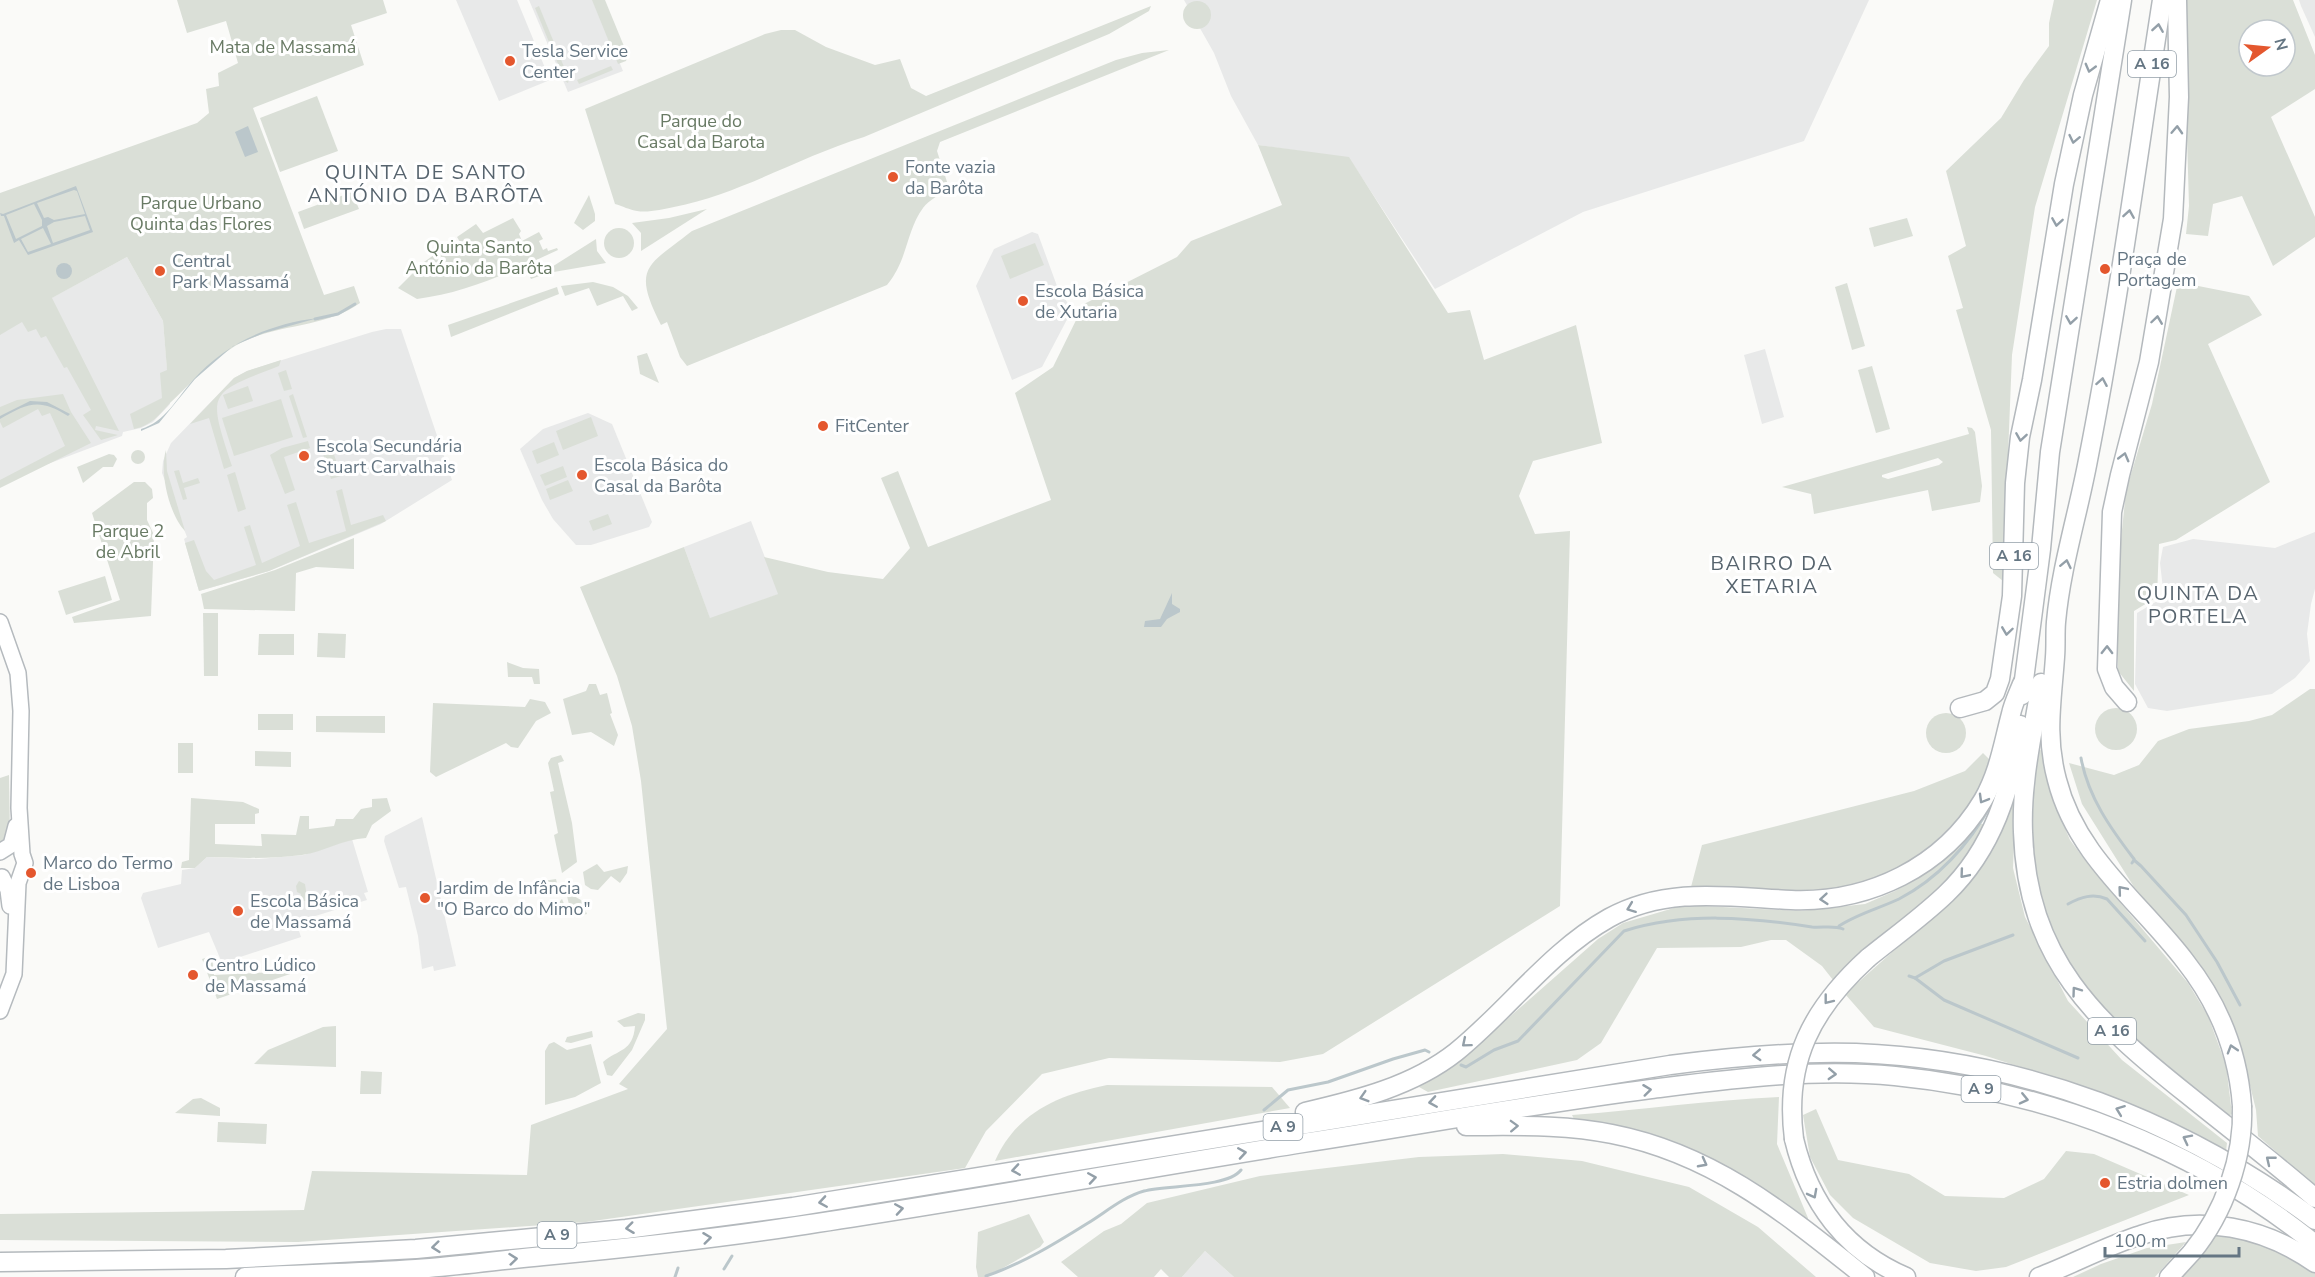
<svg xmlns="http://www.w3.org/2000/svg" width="2315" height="1277" viewBox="0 0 2315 1277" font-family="'Nunito Sans',sans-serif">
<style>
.built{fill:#e8e9e9}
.green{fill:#dadfd7;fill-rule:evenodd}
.water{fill:#bbc7cb;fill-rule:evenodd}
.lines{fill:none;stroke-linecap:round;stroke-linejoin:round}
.stream{stroke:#bbc7cb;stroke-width:3}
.major-casing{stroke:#b5babe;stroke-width:18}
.highway-casing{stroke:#b4b9bd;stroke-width:21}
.major{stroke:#fff;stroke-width:15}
.highway{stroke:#fff;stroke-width:18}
.highway-bridge-casing{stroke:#b4b9bd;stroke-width:21;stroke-linecap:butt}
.highway-bridge{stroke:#fff;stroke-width:18}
.oneway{stroke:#939fa8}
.poi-dot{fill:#e4572e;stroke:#fff;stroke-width:2}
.labels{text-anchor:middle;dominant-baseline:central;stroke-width:6;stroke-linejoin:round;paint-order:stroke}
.shield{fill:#fff;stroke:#939fa8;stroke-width:1.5}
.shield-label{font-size:16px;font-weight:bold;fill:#657683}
.park-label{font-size:18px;fill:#687a64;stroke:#fff}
.poi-label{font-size:18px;fill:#657683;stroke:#fff;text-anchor:start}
.neighbourhood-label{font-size:20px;letter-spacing:1.5px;fill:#57646e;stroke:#fff}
</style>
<rect width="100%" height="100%" fill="#fafaf8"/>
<g class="built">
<polygon points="456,0 517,0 550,80 499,101"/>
<polygon points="529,0 594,0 623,71 568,92"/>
<polygon points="1184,0 1869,0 1804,141 1583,212 1435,289 1349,158 1258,145 1231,96 1214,53"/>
<polygon points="2299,0 2315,0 2315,37 2301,6"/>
<polygon points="1032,232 1038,234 1057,286 1072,310 1042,367 1012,380 976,286 994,249"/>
<polygon points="127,257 163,321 170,404 153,422 141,428 123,432 122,436 0,482 0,326"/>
<polygon points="386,329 401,329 452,480 381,524 269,571 199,591 184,539 187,537 162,473 163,461 171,443 234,378 247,371 372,332"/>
<polygon points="1765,349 1784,417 1762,424 1744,355"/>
<polygon points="588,413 612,424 652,522 649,527 591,545 576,545 553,519 542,500 520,449 543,429"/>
<polygon points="751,521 779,594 710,619 684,547"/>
<polygon points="2315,532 2315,589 2311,604 2307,634 2310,661 2295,678 2272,694 2167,711 2148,708 2135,684 2137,613 2164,597 2160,563 2163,547 2193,539 2275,548"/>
<polygon points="422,817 456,966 434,971 433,966 422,969 418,936 406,887 399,888 384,841 385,836"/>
<polygon points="352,839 368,892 364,893 367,900 296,922 301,937 222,963 209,932 158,948 141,898 143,893 181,884 182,870 195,868 207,857 259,859 304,855"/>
<polygon points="1205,1251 1234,1277 1182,1277"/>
</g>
<g class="green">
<path d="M177 0H383L387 13 351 25 364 65 253 108 324 295 354 286 360 303C324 329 274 323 235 346 212 360 190 384 170 403 159 415 151 426 134 429L130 414 162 398 160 373 167 370 163 321 127 257 52 298 119 431 96 426 95 430 118 435 101 440 83 415 91 410 67 367 64 368 46 336 41 338 36 329 28 332 22 322 0 335V193L197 123 209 113 206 89 219 86 218 73 238 63 226 21 187 33Z"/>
<polygon points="592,0 605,0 628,56 626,61 618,64"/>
<polygon points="2054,0 2097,0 2035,207 2012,355 2003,581 1993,573 1991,430 1956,310 1963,308 1948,256 1966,246 1946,171 2001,118 2024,80 2049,46 2049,23"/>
<path d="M2183 0H2293L2315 55V89L2271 117 2315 217V237L2273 266 2242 196 2213 204 2208 236 2186 234 2189 206ZM2249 30H2285V66H2249Z"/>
<circle cx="1197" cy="15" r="14"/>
<polygon points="539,6 569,79 568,83 565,81 535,8"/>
<path d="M1151 6 1149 11 1109 34 864 137C799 157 740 194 674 207 663 209 648 213 637 211 630 210 622 206 615 204L585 109 765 34 781 30H795L826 47 875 65 900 59 911 88 926 96Z"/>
<path d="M1169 50 940 142 937 151 949 188C941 194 929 200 923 208 906 231 908 260 887 285L687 366 680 357 667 322 661 325C631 266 648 266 692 231L1116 60 1142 53Z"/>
<polygon points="611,66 613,70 579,84 577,80"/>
<polygon points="317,96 338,151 280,172 260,118"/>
<polygon points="1258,145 1349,157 1448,313 1470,310 1484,360 1576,325 1602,443 1533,461 1519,496 1535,534 1570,531 1560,906 1323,1054 1280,1062 1109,1058 1042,1074 986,1131 965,1168 586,1222 298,1242 0,1240 0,1214 304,1210 312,1171 527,1175 531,1125 628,1089 619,1084 667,1029 641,781 632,726 617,676 580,587 684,547 710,618 778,594 764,557 828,572 883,579 910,548 881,478 898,471 928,547 1051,500 1015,393 1053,367 1084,304 1177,257 1191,241 1282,205"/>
<polygon points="352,192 359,209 304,229 298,212"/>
<polygon points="589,195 595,214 595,221 583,230 574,223"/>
<polygon points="707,209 641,251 641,233 632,223 669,218"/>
<path d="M513 218 521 231 519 234 522 241 539 232 543 239 539 241 543 250 547 248 548 251 557 248 558 250C512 271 467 293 417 299L398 288 424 262 441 250 444 253 460 242 457 237 476 224 483 233Z"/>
<polygon points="1907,218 1913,236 1874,247 1869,228"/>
<circle cx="619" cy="243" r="15"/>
<polygon points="596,239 597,251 606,263 548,273 531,279 530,277 547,270"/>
<polygon points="1035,243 1044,265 1010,279 1001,256"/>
<polygon points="593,282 613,287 628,296 638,308 632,311 623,296 597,306 589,288 565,296 561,286"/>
<polygon points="2178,282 2249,296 2262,315 2208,344 2270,482 2176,540 2159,544 2157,597 2134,611 2134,691 2118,671 2118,569 2126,491 2152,404"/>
<polygon points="1847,283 1865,346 1852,350 1835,287"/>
<polygon points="557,287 559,294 451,337 448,325"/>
<polygon points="647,353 659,383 640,374 637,356"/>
<path d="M281 360 279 366C206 394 208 392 232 466L224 469 209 418 190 424 234 378 247 371Z"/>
<polygon points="1872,366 1890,429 1876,433 1858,370"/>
<polygon points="286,370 292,389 284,391 278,373"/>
<polygon points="248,386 253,401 228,409 223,395"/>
<polygon points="63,394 71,412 91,443 0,488 0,480 65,446 50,413 42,416 38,409 3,428 0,422 0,407 17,400"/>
<polygon points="293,394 307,437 303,438 289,396"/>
<polygon points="281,399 293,437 234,456 222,418"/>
<polygon points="591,417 598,436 563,450 556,431"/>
<path d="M1967 427 1972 428 1975 432 1982 486 1980 502 1932 511 1928 490 1814 514 1811 494 1782 487 1969 434ZM1938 458 1943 462 1939 465 1888 479 1882 477V475Z"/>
<polygon points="308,441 310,448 284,457 295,490 285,494 270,455 282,448"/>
<polygon points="554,442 559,455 537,464 532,451"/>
<polygon points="332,448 341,476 331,479 322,451"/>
<path d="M166 450 167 471 185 531C169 514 159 472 166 450Z"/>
<circle cx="138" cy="457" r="7"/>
<polygon points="109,454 114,455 117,459 113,467 103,467 83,483 77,467"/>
<polygon points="563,466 567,477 545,486 540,475"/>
<polygon points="179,470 183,483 198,478 200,483 184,488 187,499 183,500 174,471"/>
<polygon points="235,472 246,509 238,512 227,475"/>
<polygon points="568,480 573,491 550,500 546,489"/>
<polygon points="134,482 145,482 152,489 153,498 147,503 147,520 154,535 151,616 74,623 72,617 120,600 92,513"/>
<polygon points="342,489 351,525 383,515 386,521 269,571 199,591 185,543 194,540 206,571 214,580 256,565 244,527 250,525 262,563 300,546 287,505 296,502 309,543 346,531 336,491"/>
<polygon points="608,514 612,524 593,531 589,521"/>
<polygon points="354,538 354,569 316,567 296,573 295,611 204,609 201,594 275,570"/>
<polygon points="105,576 112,600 66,615 58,591"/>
<polygon points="203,613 218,613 218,676 204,676"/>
<polygon points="318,633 346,634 345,658 317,657"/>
<polygon points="259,634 294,634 294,655 258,655"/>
<polygon points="507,662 523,668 539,669 540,684 534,684 532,677 508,677"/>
<polygon points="589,684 596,684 600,695 607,693 612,713 610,714 618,735 614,746 591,732 572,735 563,699 586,691"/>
<polygon points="2310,689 2315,689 2315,1186 2258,1136 2256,1110 2238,1036 2200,964 2134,887 2082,804 2069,763 2114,775 2139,765 2158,741 2189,729 2249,721 2272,715"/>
<polygon points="530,699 545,702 551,713 536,721 518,748 511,747 506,743 436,777 430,772 433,703 525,707"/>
<circle cx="2116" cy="729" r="21"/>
<circle cx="1946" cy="733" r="20"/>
<rect x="258" y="714" width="35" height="16"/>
<polygon points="316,716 385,716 385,733 316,732"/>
<rect x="178" y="743" width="15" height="30"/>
<polygon points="2045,747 2055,805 2070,840 2091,868 2188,983 2208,1016 2226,1065 2232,1114 2225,1118 2090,1001 2063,956 2040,909 2029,823 2039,751"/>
<polygon points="255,751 291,752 291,767 255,766"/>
<path d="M1983 753 1991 761C1985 774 1979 790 1971 802 1933 854 1875 891 1810 893 1771 894 1730 889 1691 887L1702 845 1914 791 1965 771Z"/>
<polygon points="561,755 564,761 558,763 572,823 577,862 562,873 554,835 558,833 550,792 554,791 548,763 551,758"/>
<polygon points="9,775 10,835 0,847 0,778"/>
<polygon points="2016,795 2013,868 2025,917 2068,1001 2122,1060 2227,1143 2226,1151 2108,1095 1986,1056 1874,1027 1845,994 1961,891"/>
<path d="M191 798 243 802 259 809V813L255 814V824H215V844L262 846 261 834 296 835 300 816H309V829L334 826 336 819H353L361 809 372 807V799L387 798 391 811 372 825 366 838C343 839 324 852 302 855 271 859 239 858 207 857L195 868H181L182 862 189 860Z"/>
<path d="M1976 822 1986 825C1971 852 1949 880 1926 901 1896 929 1862 952 1833 980L1822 966 1786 940H1771L1741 947 1657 948 1601 1043 1577 1060 1428 1092 1419 1087 1481 1042 1598 939 1623 923 1684 905 1801 911 1865 904 1895 891 1936 866Z"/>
<polygon points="597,864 604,872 628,866 627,873 620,883 611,876 598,890 591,889 585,885 583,872"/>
<polygon points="556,879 557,883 549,892 541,895 537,882"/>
<polygon points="299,881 305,884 307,897 310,902 300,900 301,894 297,892 296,886"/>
<polygon points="572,895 581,900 587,914 572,917 567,896"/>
<polygon points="562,899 567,911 547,916 548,914"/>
<polygon points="212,956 214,975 299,971 217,999 202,959"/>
<path d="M638 1013 645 1014V1020L632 1050 612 1076 607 1075 603 1062C618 1049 633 1052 635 1026L624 1027 617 1021Z"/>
<polygon points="336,1026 336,1067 254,1064 268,1050 323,1027"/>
<polygon points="592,1031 593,1037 571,1043 565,1042 567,1037"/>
<polygon points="554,1042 567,1050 591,1044 601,1083 575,1097 545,1105 545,1051 549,1044"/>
<polygon points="361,1071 382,1072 381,1094 360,1094"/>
<path d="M1107 1085 1272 1087 1290 1108 995 1161C1016 1113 1058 1095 1107 1085Z"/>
<path d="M1779 1097 1777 1144 1808 1218 1807 1223 1647 1135 1574 1119 1572 1115C1641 1110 1709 1100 1779 1097Z"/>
<polygon points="201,1098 220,1108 220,1116 175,1113 193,1099"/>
<polygon points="1816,1109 1838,1160 1909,1174 1945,1196 2004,1198 2044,1179 2066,1151 2094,1154 2189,1195 2006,1267 1976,1271 1930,1263 1853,1218 1830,1195 1810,1157 1803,1115"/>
<polygon points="218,1122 267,1124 266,1144 217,1142"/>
<polygon points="1503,1154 1582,1161 1689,1187 1758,1227 1816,1277 1234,1277 1205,1251 1182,1277 1169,1277 1161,1269 1154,1277 1078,1277 1061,1262 1104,1231 1121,1224 1147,1203 1260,1176 1419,1157"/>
<polygon points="1029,1214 1044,1242 1040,1247 987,1277 978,1277 976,1267 978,1232"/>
<polygon points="2219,1230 2263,1242 2311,1269 2315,1272 2315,1277 2182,1277 2200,1258"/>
<polygon points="2186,1242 2155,1277 2073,1277 2101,1264 2147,1248"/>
</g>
<g class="water">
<polygon points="248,126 258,152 245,157 235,132"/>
<path d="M76 186 93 232 28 255 19 240 14 243 4 216H1L0 213 3 214ZM74 190 77 191 85 214 54 220 48 217 44 218 37 203ZM34 204 42 220V226L16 239 6 215ZM85 216 90 230 53 243 47 226 54 222ZM43 228 51 244 28 252 21 239Z"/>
<circle cx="64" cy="271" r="8"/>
<path d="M318 318 264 333 233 346 195 379 159 423 141 431V429C165 422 177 398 193 380 226 343 269 324 318 318Z"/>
<path d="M30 401 47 402 70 414 68 416C39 398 28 403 0 419V416Z"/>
<polygon points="1172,593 1172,604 1180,609 1180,612 1167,619 1161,627 1144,627 1145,621 1160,619"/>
</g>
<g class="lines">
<g class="stream">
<polyline points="315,319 338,314 355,304"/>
<path d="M2081 758C2088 797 2111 829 2134 859"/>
<polyline points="2132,863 2134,860 2141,866 2186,915 2217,962 2240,1005"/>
<path d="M2068 904C2081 897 2093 893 2107 899L2145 941"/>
<path d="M1839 926C1857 914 1880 908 1899 899 1941 877 1970 843 1992 803"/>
<polyline points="1909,976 1915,978 1944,961 2013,935"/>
<polyline points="1915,978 1944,1000 2078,1058"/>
<path d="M1461 1065 1466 1067 1494 1050 1518 1041 1624 931C1685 912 1749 917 1812 927 1822 928 1834 925 1843 929"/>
<polyline points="1264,1110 1288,1090 1328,1082 1393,1059 1425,1050 1429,1052"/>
<polyline points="724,1269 732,1256"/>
<path d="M986 1276C1022 1264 1056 1243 1088 1223 1106 1212 1123 1197 1144 1191 1166 1185 1227 1188 1241 1170"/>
<polyline points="675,1277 678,1268"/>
</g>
<g class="major-casing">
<g id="major">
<polyline points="0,622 18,673 21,711 19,808 22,854 25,863 18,883 14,974 0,1011"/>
<polyline points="0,852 11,845 16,826"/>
<polyline points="2,877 8,890 10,906"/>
</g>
</g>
<g class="highway-casing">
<g id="highway">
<path d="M2162 0C2138 153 2118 307 2088 460 2078 514 2061 567 2056 622 2055 633 2056 645 2055 657 2052 701 2045 736 2057 780 2076 856 2140 902 2185 961 2219 1004 2238 1051 2242 1106"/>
<path d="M2041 683C2033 732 2021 782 2023 832 2027 959 2095 1021 2188 1095 2230 1129 2274 1162 2315 1198"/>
<polyline points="2022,695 2041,549 2050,452 2122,0"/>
<polyline points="2127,702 2114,687 2107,669 2112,512 2120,475 2149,362 2173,219 2179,97 2177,0"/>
<polyline points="1960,708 1985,701 1995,693 2000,679 2012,596 2015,483 2020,437 2032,380 2064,184 2083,95 2110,0"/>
<path d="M1868 958C1894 937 1922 917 1946 894 1993 849 2012 788 2020 725"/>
<path d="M1305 1112C1357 1100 1413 1086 1456 1052 1508 1010 1550 951 1609 918 1667 886 1729 897 1791 900 1869 903 1943 867 1983 800 1999 772 2003 744 2011 714 2013 704 2018 694 2022 684"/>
<path d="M1466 1126C1515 1126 1564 1124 1612 1134 1714 1154 1786 1214 1865 1277"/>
<path d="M1794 1139C1809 1202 1845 1251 1906 1277"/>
<path d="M0 1262 226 1259 416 1249 626 1229 793 1207 1670 1065C1732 1057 1793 1051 1856 1053 2022 1059 2183 1121 2315 1220"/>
<path d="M245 1277C302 1274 359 1273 416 1269 458 1266 501 1260 543 1256 628 1248 713 1239 797 1226 966 1201 1134 1170 1303 1143 1419 1125 1534 1104 1651 1089 1732 1079 1813 1068 1895 1076 2047 1091 2196 1148 2315 1244"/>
<path d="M2039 1277C2073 1264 2106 1246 2141 1235 2201 1214 2264 1227 2315 1263"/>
<polyline points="2169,1277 2192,1252"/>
</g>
</g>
<use href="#major" class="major"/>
<use href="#highway" class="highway"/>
<g class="highway-bridge-casing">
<g id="highway-bridge">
<path d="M1794 1139C1784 1061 1812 1009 1868 958"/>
<path d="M2192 1252C2224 1213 2244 1157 2242 1106"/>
</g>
</g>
<use href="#highway-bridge" class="highway-bridge"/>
</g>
<defs><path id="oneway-chevron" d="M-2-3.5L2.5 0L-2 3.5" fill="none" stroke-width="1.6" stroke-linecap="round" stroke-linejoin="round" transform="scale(1.5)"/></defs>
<g class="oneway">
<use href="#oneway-chevron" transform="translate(2158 28) rotate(-81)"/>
<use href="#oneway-chevron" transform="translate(2090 68) rotate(105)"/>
<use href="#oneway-chevron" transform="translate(2177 130) rotate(-87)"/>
<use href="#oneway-chevron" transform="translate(2074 139) rotate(102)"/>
<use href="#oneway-chevron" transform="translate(2129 214) rotate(-81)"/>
<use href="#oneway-chevron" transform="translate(2057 222) rotate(99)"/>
<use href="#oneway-chevron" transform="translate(2071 320) rotate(99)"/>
<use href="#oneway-chevron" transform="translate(2157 320) rotate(-82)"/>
<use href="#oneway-chevron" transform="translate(2102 382) rotate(-80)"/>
<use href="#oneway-chevron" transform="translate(2021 437) rotate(99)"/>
<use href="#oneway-chevron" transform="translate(2124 457) rotate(-75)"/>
<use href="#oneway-chevron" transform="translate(2066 564) rotate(-78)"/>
<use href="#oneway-chevron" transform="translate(2007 631) rotate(98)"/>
<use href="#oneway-chevron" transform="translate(2107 650) rotate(-89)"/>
<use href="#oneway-chevron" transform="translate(1983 799) rotate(120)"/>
<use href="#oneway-chevron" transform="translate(1964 874) rotate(130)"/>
<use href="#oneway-chevron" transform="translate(2122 890) rotate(-130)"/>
<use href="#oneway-chevron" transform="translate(1824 899) rotate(175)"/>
<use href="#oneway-chevron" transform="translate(1631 908) rotate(159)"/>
<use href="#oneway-chevron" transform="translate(2076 991) rotate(-126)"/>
<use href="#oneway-chevron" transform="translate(1828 1000) rotate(128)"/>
<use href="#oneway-chevron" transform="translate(1466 1043) rotate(140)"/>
<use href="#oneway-chevron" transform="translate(2232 1049) rotate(-107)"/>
<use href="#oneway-chevron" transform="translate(1757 1055) rotate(177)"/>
<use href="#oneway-chevron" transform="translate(1832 1074) rotate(3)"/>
<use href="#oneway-chevron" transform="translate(1647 1090) rotate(-7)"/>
<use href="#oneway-chevron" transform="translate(1364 1097) rotate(163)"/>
<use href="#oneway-chevron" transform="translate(2024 1099) rotate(13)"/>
<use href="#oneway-chevron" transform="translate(1433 1102) rotate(171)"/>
<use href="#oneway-chevron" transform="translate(2120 1110) rotate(-159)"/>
<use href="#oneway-chevron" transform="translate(1514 1126) rotate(-2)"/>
<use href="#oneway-chevron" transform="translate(2187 1139) rotate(-153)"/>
<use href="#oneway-chevron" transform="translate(1242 1153) rotate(-9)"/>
<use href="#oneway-chevron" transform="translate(2270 1160) rotate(-141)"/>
<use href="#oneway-chevron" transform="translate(1703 1163) rotate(28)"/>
<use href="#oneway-chevron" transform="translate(1016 1170) rotate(171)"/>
<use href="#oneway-chevron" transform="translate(1092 1178) rotate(-9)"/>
<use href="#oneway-chevron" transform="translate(1813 1194) rotate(62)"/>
<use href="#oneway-chevron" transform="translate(823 1202) rotate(171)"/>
<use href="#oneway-chevron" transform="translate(899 1209) rotate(-9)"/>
<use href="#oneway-chevron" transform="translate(630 1228) rotate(173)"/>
<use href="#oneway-chevron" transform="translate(707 1238) rotate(-7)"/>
<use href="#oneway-chevron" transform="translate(436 1247) rotate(174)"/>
<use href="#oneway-chevron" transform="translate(513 1259) rotate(-6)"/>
</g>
<g class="poi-dot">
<circle cx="510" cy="61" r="6"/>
<circle cx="893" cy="177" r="6"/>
<circle cx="2105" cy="269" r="6"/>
<circle cx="160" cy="271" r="6"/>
<circle cx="1023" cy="301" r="6"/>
<circle cx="823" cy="426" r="6"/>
<circle cx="304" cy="456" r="6"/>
<circle cx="582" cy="475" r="6"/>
<circle cx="31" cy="873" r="6"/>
<circle cx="425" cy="898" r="6"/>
<circle cx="238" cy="911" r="6"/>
<circle cx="193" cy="975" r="6"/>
<circle cx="2105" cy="1183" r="6"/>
</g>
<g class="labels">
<g class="shield">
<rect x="2128" y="51" width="48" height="26" rx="4.5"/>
<rect x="1990" y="543" width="48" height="26" rx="4.5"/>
<rect x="2088" y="1018" width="48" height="26" rx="4.5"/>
<rect x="1961.5" y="1076" width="39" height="26" rx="4.5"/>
<rect x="1263.5" y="1114" width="39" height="26" rx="4.5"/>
<rect x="537.5" y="1222" width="39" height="26" rx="4.5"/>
</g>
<g class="shield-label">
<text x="2152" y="64">A 16</text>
<text x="2014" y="556">A 16</text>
<text x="2112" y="1031">A 16</text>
<text x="1981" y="1089">A 9</text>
<text x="1283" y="1127">A 9</text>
<text x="557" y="1235">A 9</text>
</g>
<g class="park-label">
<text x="283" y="47">Mata de Massamá</text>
<text x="701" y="121">Parque do<tspan x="701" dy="21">Casal da Barota</tspan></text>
<text x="201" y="203">Parque Urbano<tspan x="201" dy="21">Quinta das Flores</tspan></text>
<text x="479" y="247">Quinta Santo<tspan x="479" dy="21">António da Barôta</tspan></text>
<text x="128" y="531">Parque 2<tspan x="128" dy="21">de Abril</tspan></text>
</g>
<g class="poi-label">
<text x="522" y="51">Tesla Service<tspan x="522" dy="21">Center</tspan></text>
<text x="905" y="167">Fonte vazia<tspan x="905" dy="21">da Barôta</tspan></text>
<text x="2117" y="259">Praça de<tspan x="2117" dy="21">Portagem</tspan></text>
<text x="172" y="261">Central<tspan x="172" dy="21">Park Massamá</tspan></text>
<text x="1035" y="291">Escola Básica<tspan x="1035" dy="21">de Xutaria</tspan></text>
<text x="835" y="426">FitCenter</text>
<text x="316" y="446">Escola Secundária<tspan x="316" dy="21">Stuart Carvalhais</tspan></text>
<text x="594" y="465">Escola Básica do<tspan x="594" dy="21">Casal da Barôta</tspan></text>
<text x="43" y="863">Marco do Termo<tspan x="43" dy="21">de Lisboa</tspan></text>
<text x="437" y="888">Jardim de Infância<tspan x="437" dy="21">"O Barco do Mimo"</tspan></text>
<text x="250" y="901">Escola Básica<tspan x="250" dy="21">de Massamá</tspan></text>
<text x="205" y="965">Centro Lúdico<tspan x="205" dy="21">de Massamá</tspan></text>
<text x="2117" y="1183">Estria dolmen</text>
</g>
<g class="neighbourhood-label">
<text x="426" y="172">QUINTA DE SANTO<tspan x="426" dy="23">ANTÓNIO DA BARÔTA</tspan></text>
<text x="1772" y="563">BAIRRO DA<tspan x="1772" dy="23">XETARIA</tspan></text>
<text x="2198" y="593">QUINTA DA<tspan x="2198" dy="23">PORTELA</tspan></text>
</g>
</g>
<g transform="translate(2267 48) rotate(75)"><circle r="28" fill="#ffffff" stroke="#c1c8cd" stroke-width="1.5"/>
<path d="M0-4.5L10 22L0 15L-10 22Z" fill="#e4572e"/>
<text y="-9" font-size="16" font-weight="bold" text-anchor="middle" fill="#657683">N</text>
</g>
<path d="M2105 1247v9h134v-9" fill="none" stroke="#657683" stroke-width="3"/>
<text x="2114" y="1247" font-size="18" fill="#657683" stroke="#ffffff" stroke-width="4.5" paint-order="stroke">100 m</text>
</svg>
